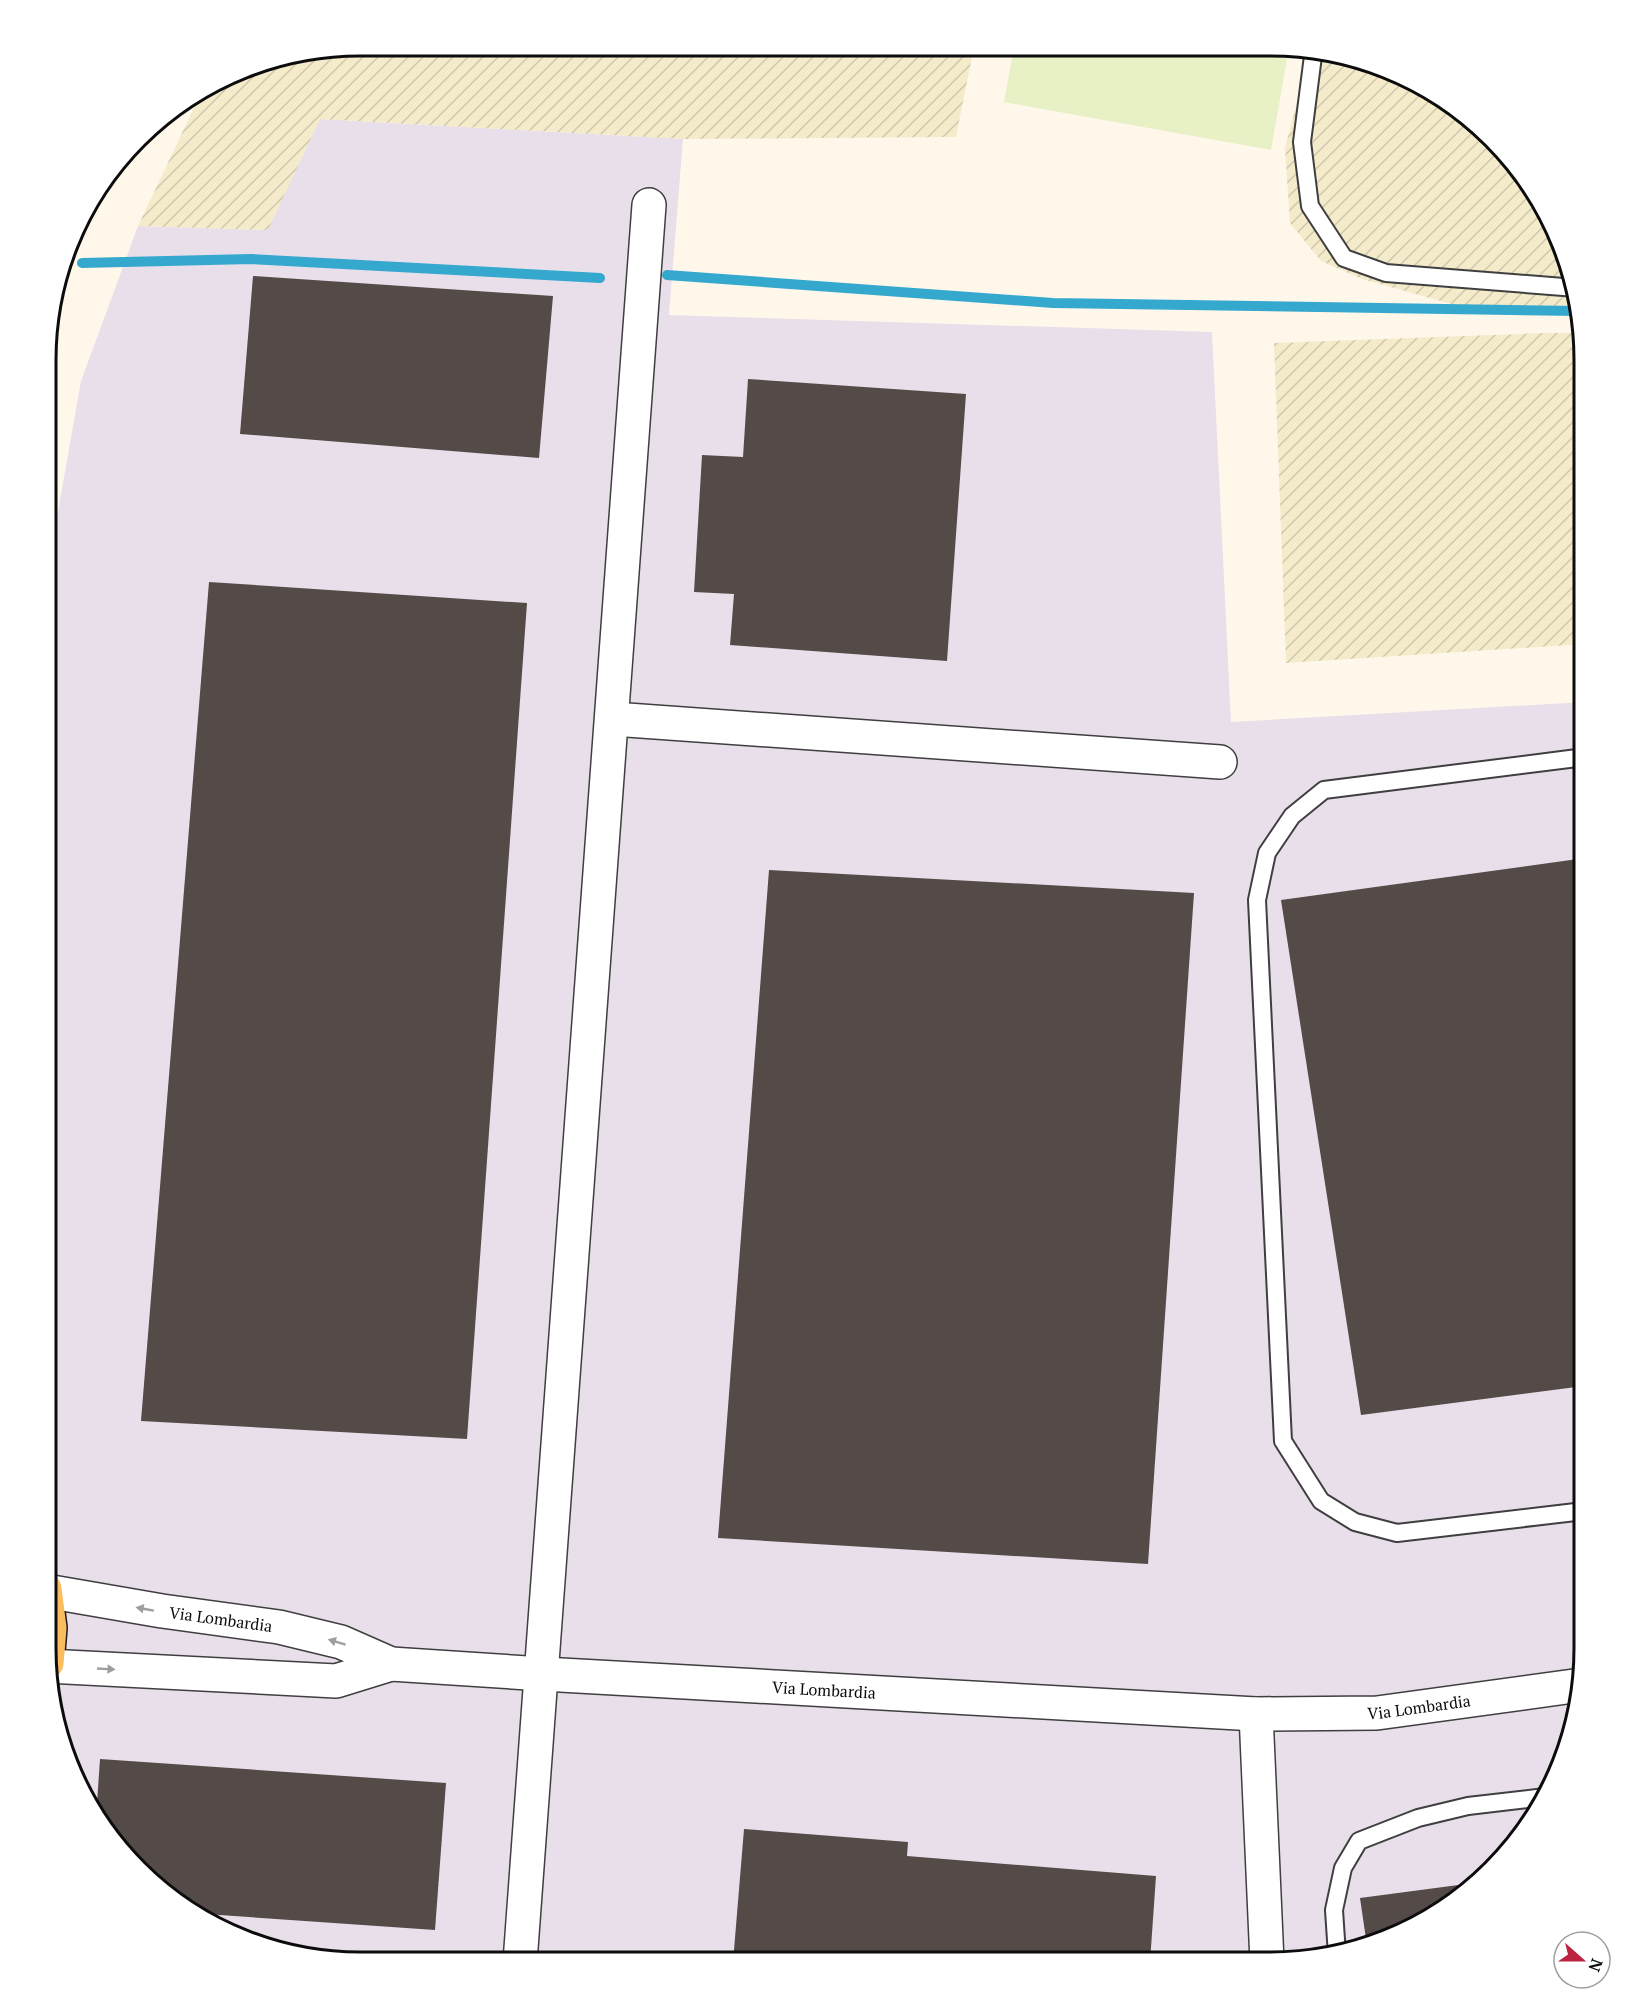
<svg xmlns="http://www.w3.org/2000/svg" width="1630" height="2008" viewBox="0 0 1630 2008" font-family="'PT Serif',serif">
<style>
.industrial{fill:#e8dfeb}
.farmland{fill:url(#farmland-furrows)}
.pitch{fill:#e8f0c6}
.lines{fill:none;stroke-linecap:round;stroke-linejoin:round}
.stream{stroke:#35a8ce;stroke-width:10}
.building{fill:#544b48}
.service-casing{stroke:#3f3f3f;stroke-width:20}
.minor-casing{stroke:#3f3f3f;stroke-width:36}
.primary-casing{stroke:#1d1d1d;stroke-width:36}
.service{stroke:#fff;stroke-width:16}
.minor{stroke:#fff;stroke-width:33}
.primary{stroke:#fabd5f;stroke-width:33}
.oneway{fill:#9e9e9e}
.labels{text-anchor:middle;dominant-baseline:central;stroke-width:6;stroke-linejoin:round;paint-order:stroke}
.street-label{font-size:16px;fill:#0c0c0c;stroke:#fff}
.rim{fill:none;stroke:#0c0c0c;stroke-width:3}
</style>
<defs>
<pattern id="farmland-furrows" width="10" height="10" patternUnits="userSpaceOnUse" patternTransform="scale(1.5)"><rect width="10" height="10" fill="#f4ebcb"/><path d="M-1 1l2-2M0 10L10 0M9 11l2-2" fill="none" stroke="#d0c8ad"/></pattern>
</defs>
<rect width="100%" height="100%" fill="#fff8ea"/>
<polygon class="industrial" points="320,119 683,139 669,315 1212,332 1231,722 1585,702 1584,1670 1568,1750 1532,1823 1478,1885 1428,1921 1352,1952 1291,1962 338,1962 259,1946 185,1910 123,1856 87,1806 56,1730 45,1649 47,574 81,381 138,226 267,230"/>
<g class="farmland">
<polygon points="359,45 974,47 956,137 683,139 320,119 268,230 138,226 200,95 258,62"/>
<polygon points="1311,48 1391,69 1446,98 1507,152 1543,202 1574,278 1579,310 1455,305 1362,279 1321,261 1290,223 1285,148"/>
<polygon points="1546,333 1582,333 1585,359 1585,644 1286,663 1274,343"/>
</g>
<polygon class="pitch" points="1014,47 1289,48 1271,150 1004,102"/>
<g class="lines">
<g class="stream">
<polyline points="82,263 251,259 600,278"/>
<polyline points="667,275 1053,303 1579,311"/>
</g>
</g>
<g class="building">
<polygon points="1542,201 1543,202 1550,220 1540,219"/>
<polygon points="253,276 553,296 539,458 240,434"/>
<polygon points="748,379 966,394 947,661 730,645 734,594 694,592 702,455 743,457"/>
<polygon points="209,582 527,603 467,1439 141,1421"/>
<polygon points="1585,858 1584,1386 1361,1415 1281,900"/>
<polygon points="769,870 1194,893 1148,1564 718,1538"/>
<polygon points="100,1759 446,1783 435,1930 191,1913 185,1910 123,1856 96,1818"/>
<polygon points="744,1829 908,1842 907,1856 1156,1876 1150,1962 733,1962"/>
<polygon points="1481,1882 1428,1921 1367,1946 1360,1898"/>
</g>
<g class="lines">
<g class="service-casing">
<g id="service">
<polyline points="1314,48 1302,142 1310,206 1344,258 1386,273 1576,288"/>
<polyline points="1584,1511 1397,1533 1355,1522 1321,1501 1283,1441 1257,900 1267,853 1292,816 1324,790 1585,757"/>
<polyline points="1337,1955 1334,1910 1343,1868 1359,1841 1418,1818 1468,1806 1545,1797"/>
</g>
</g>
<g class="minor-casing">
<g id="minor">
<polyline points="613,719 1220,762"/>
<path id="s1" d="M46 1591 162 1611 279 1627 341 1642 391 1664 543 1674 1256 1714 1377 1713 1581 1685"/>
<polyline points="47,1666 336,1681 391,1664"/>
<polyline points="1256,1714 1267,1962"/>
<polyline points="520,1962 649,205"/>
</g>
</g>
<g class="primary-casing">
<polyline id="primary" points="45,1589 50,1628 47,1663"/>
</g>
<use href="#service" class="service"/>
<use href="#minor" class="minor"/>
<use href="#primary" class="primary"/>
</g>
<defs><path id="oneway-solid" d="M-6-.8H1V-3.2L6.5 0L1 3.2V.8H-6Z" transform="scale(1.5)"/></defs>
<g class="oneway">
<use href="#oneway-solid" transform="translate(145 1609) rotate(-170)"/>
<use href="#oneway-solid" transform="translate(337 1642) rotate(-163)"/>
<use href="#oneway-solid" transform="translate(106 1669) rotate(3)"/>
</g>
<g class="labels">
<g class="street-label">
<text stroke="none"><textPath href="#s1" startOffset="177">Via Lombardia</textPath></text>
<text stroke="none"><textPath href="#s1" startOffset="788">Via Lombardia</textPath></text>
<text stroke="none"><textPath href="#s1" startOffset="1384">Via Lombardia</textPath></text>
</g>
</g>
<path d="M0 0H1630V2008H0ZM360 56H1270A304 304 0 0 1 1574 360V1648A304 304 0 0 1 1270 1952H360A304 304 0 0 1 56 1648V360A304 304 0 0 1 360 56Z" fill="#fff" fill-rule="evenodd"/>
<path class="rim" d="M360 56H1270A304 304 0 0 1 1574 360V1648A304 304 0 0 1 1270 1952H360A304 304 0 0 1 56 1648V360A304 304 0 0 1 360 56Z"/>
<g transform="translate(1582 1960) rotate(111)"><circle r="28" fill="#ffffff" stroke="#9e9e9e" stroke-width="1.5"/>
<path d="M0-4.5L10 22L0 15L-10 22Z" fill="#bc2341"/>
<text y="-9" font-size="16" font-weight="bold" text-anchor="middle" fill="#0c0c0c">N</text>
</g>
</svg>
